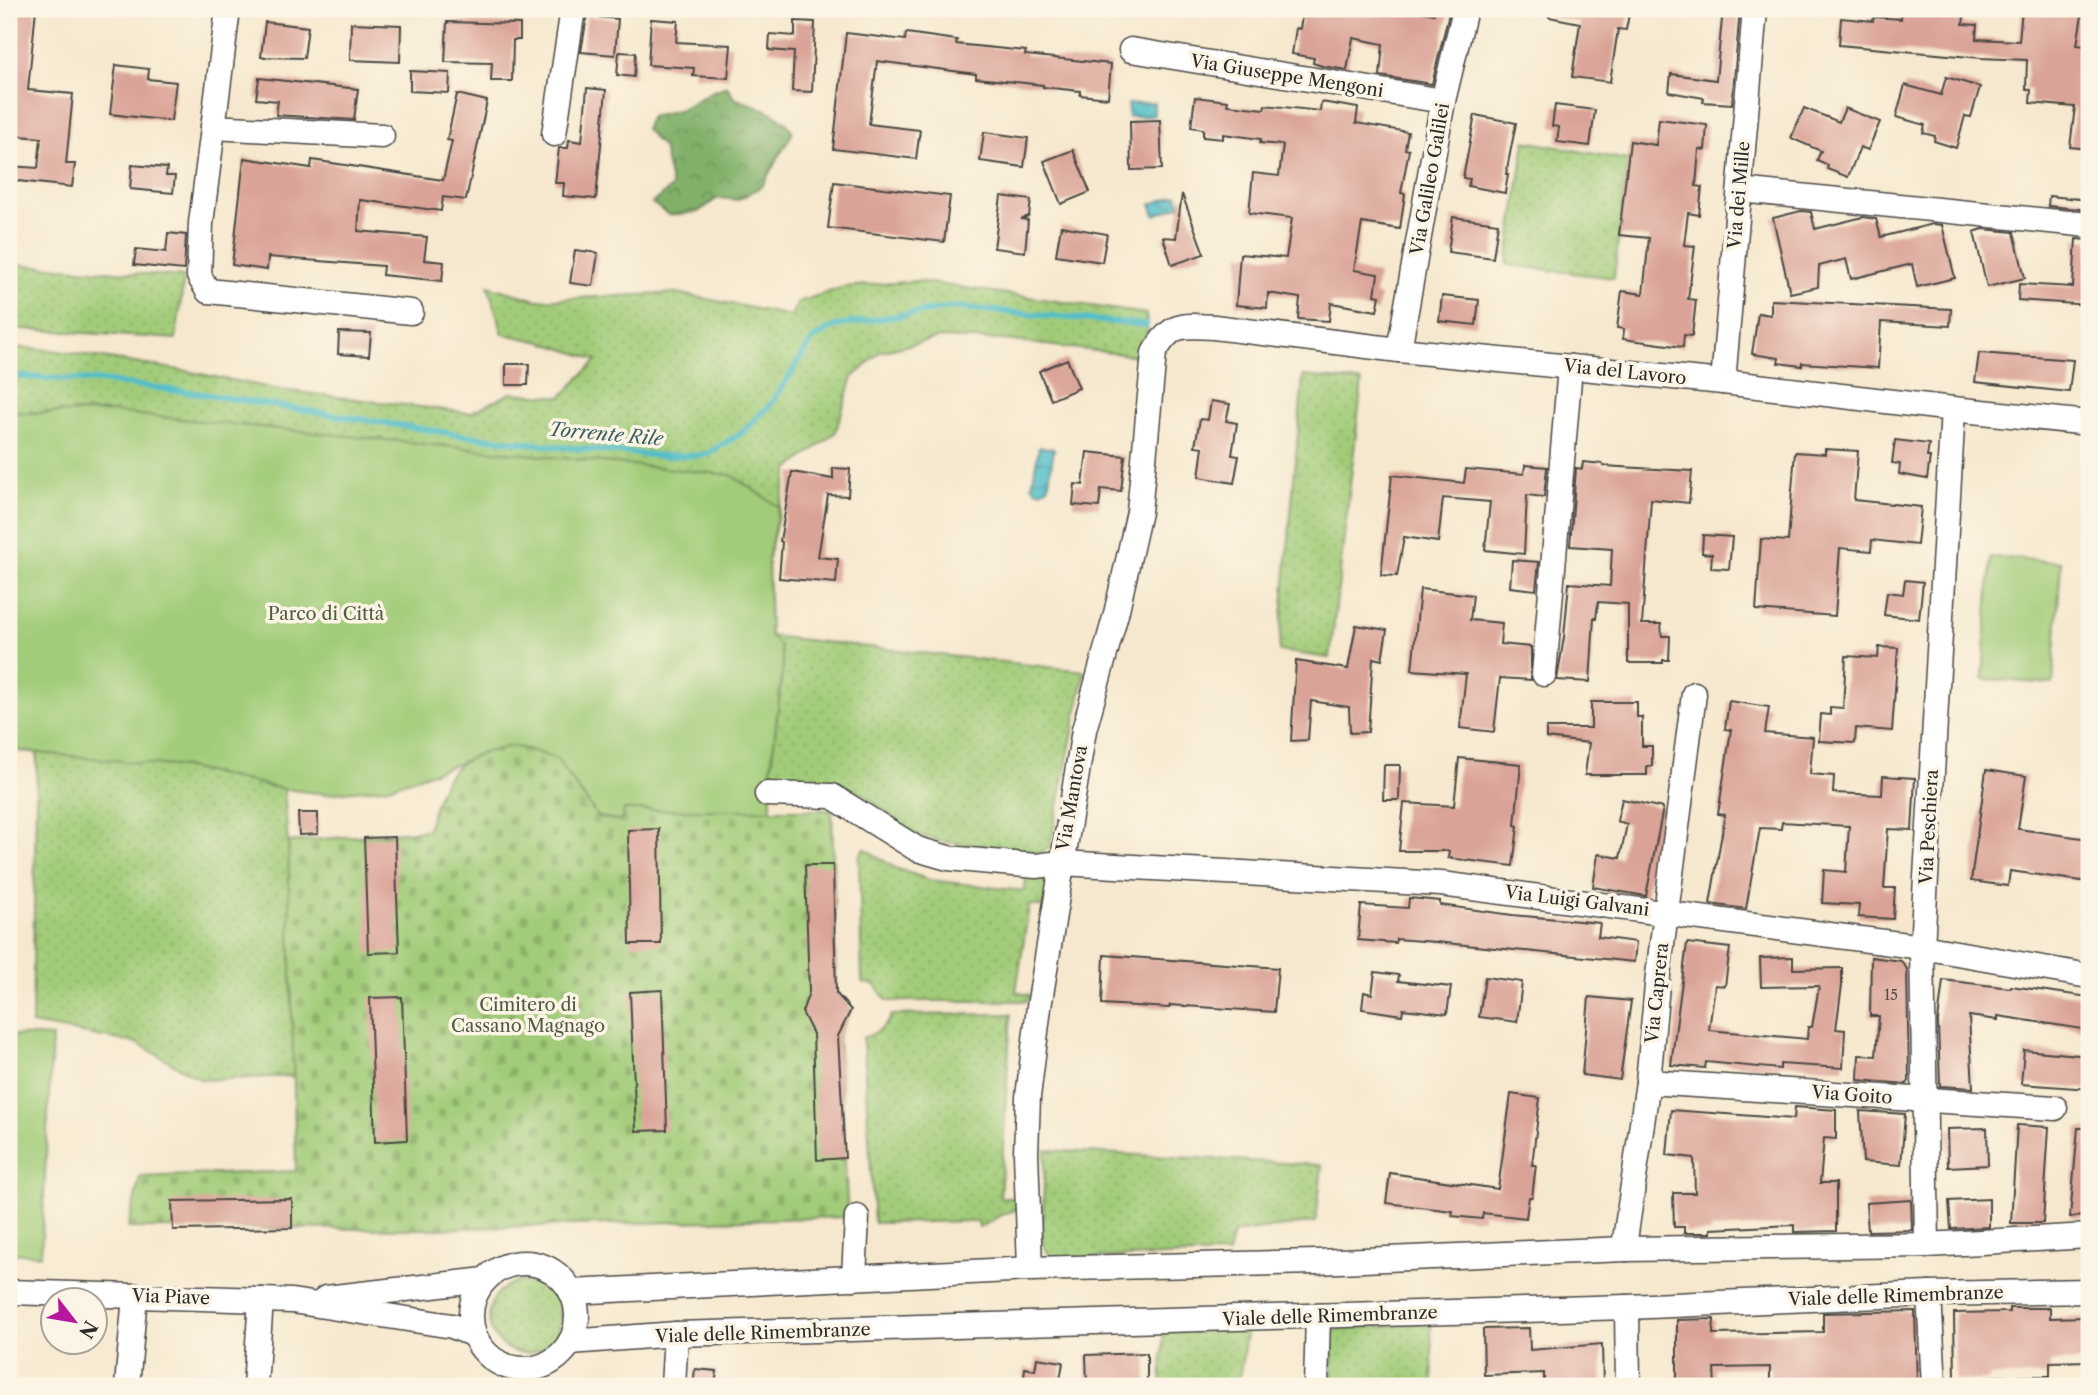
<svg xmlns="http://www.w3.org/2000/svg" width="2098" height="1395" viewBox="0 0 2098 1395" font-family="'Libre Caslon Text',serif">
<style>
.grass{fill:url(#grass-dots);stroke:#667c52;stroke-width:2}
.forest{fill:url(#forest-crowns);stroke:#566e4a;stroke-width:2}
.cemetery{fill:url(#cemetery-stones);stroke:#667c52;stroke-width:2}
.park{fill:#a2cc79;stroke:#667c52;stroke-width:2}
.water{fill:url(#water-waves);stroke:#3d747a;stroke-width:2}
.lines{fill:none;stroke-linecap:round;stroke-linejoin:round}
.stream{stroke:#4fbdc8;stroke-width:6}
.building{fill:#daa397}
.minor-casing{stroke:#494743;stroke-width:27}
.minor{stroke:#fff;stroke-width:24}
.labels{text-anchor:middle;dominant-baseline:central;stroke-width:7;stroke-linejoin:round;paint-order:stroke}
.number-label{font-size:14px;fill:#574946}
.street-label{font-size:18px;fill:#2b2b2b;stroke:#fcf5e5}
.park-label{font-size:18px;fill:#4f5b42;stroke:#fcf5e5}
.water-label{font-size:19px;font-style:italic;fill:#385e62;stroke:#fcf5e5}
</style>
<defs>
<pattern id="grass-dots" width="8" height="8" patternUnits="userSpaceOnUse" patternTransform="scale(1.75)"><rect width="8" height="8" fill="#a2cc79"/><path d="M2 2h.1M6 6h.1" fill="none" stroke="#8caf69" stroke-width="1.8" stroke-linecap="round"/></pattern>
<pattern id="forest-crowns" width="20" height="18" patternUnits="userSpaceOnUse" patternTransform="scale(1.75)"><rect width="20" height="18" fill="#81b069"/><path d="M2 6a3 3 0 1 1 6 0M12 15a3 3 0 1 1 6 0" fill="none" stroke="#6a8f57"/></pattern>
<pattern id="cemetery-stones" width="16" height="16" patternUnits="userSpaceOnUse" patternTransform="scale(1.75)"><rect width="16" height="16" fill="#a2cc79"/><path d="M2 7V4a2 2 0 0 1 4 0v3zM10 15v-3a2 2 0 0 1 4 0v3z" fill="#8caf69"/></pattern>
<pattern id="water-waves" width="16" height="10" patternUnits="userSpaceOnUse" patternTransform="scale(1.75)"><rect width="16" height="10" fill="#4fbdc8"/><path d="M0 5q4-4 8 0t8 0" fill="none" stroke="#429aa3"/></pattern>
</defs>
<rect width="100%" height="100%" fill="#fcf5e5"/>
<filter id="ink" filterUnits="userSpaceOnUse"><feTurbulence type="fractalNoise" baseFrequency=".0143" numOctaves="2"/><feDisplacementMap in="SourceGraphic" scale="14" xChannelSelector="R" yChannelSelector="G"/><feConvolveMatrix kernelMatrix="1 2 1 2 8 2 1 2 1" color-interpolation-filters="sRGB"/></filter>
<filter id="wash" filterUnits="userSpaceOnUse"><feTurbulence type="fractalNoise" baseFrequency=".00686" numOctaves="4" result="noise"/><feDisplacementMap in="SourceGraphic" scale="28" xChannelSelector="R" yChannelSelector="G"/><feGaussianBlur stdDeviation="1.57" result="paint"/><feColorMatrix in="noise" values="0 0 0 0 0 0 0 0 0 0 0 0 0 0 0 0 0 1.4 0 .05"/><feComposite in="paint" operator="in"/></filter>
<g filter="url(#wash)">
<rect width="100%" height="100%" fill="#f6e8ce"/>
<g class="grass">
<polygon points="1525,141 1628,160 1614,278 1507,265"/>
<polygon points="9,264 184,277 176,339 9,328"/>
<polygon points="917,281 1146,314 1148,336 1137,356 1005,340 938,338 880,352 853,377 835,433 789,469 768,559 111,412 9,413 9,347 52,350 186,371 281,390 470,413 511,393 561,397 597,360 542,342 503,334 488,286 537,300 677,293 791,316 798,302 844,287"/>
<polygon points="1303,376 1362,382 1330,658 1279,651"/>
<polygon points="770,636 1085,671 1050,846 1041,853 938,841 913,833 863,794 842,786 819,778 777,779 771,768 783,664"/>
<polygon points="37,749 174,765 284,789 288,842 294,1076 202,1080 137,1043 32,1024"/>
<polygon points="864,848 895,868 930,880 1024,891 1027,874 1044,880 1048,887 1045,907 1029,905 1016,992 1030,995 1028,1001 887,1001 875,985 862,982 859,856"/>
<path d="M1011 1014 1000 1198H1015L1018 1209 1001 1215 979 1228 978 1221 874 1223 863 1038C875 1033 887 1028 891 1015Z"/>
<polygon points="1045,1150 1322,1165 1316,1222 1233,1233 1228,1254 1052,1259 1042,1243"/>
<circle cx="525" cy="1317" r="36"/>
<polygon points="1431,1322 1433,1386 1332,1386 1332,1330"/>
<polygon points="1247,1328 1238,1386 1161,1386 1164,1330"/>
</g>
<path class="forest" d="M727 86 734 98C756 106 780 111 793 132L762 186 738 200 718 198 698 212 669 215 652 203 672 187 663 148 645 129 651 116 681 109 711 92Z"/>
<path class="cemetery" d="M511 746 527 749 557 759 598 817 621 821 623 810H832L836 993 851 1010 838 1036 848 1217 432 1229 128 1228 140 1177 296 1171 288 842 427 830C444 773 449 759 511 746Z"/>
<g class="park">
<polygon points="111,412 731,475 779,507 768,559 770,636 780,646 783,664 771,768 771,810 624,810 621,821 598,817 557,759 527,749 511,746 478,754 460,763 389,787 326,794 284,789 184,767 9,750 9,413"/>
<polygon points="1991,557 2061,562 2053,684 1983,679"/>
<polygon points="9,1035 52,1037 41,1255 9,1253"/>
</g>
<g class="water">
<polygon points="1154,103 1154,116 1128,117 1128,104"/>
<polygon points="1177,195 1181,205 1155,215 1151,204"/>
<polygon points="1039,447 1054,449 1048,487 1041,491 1036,490 1032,485"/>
</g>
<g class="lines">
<polyline class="stream" points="9,376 101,381 196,393 461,435 562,447 662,456 705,455 742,433 772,403 813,339 835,326 953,307 1146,325"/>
</g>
<g id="blocks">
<g class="building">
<polygon points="9,9 36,9 28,90 73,94 66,164 75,164 72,187 9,180 9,166 38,168 41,138 9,135"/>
<polygon points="1303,9 1407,9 1434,14 1435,9 1450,9 1432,84 1380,76 1383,44 1353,38 1347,70 1322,66 1313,63 1314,58 1292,54 1296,28 1300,29"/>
<polygon points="1549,9 1630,9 1626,30 1618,29 1610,82 1572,77 1580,23 1549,17"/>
<polygon points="1723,9 1740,9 1732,104 1703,102 1704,98 1669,92 1671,74 1716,80"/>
<polygon points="1902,9 1965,9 1963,24 1977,25 1976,39 2019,41 2022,9 2083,9 2077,45 2089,46 2089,149 2070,147 2075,107 2030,103 2031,90 2026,89 2027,60 1981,58 1839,45 1841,18 1873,21 1874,17 1901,19"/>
<polygon points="587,16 618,19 615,55 581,52"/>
<polygon points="651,19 678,21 676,42 731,45 728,78 693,76 694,68 648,65"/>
<polygon points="795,21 815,22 812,92 792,91 794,52 769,50 770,34 795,36"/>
<polygon points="265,22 308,27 304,58 261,57"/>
<polygon points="447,22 520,24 520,40 513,40 512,81 491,81 492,63 445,62"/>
<polygon points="351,23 401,25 400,62 350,60"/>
<polygon points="846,33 905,40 906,33 957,40 956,44 1026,51 1025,55 1111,64 1108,98 1080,95 1080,91 1043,87 1043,85 976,78 976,74 877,61 869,124 920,130 916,159 833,149"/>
<polygon points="619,52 636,53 634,77 617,75"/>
<polygon points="116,65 149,69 148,79 176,82 171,121 110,114"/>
<polygon points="410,71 450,73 449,93 410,91"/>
<polygon points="1946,77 1980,87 1971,117 1965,116 1956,148 1934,141 1935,136 1923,133 1925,125 1896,117 1905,85 1941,95"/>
<polygon points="259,78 358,89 354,120 276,115 278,101 256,99"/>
<polygon points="587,88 606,90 596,199 563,196 564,183 555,183 559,148 568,148 569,140 582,142"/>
<polygon points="457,94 487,101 466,200 443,197 441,211 360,200 358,231 427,237 424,260 444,262 442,281 382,275 383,266 268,257 267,270 232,265 244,158 311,168 312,160 443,180 452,141 447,140"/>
<polygon points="1195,97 1228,101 1227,105 1264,109 1265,105 1320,111 1321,102 1358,108 1356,123 1408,132 1405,149 1409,150 1401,193 1405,194 1400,229 1362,223 1354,270 1378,274 1375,295 1380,296 1377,311 1331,303 1329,321 1298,319 1300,298 1268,293 1267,308 1236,305 1240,254 1286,258 1292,218 1249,213 1253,173 1279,176 1283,145 1260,143 1261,139 1223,134 1223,139 1203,137 1203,129 1191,127"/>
<polygon points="1555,105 1595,110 1590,146 1557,142 1559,127 1552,126"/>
<polygon points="1804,108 1839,122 1845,108 1880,122 1868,150 1860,147 1848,177 1827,169 1828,165 1817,160 1821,151 1791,138"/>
<polygon points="1475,115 1516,123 1506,174 1508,174 1505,193 1468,186 1470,179 1463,178"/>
<polygon points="1659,119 1707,125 1705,150 1699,149 1696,186 1702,187 1699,215 1688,213 1684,245 1695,246 1688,299 1696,300 1692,336 1684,335 1683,347 1623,339 1624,329 1617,328 1622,291 1643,294 1649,238 1619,235 1630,141 1656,145"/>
<polygon points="1160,120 1162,169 1131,170 1130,121"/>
<polygon points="984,132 1028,138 1024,167 980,161"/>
<polygon points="1073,150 1090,192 1061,204 1044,161"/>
<polygon points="132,165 167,168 166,176 175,176 173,193 130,189"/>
<polygon points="834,182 950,196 944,242 828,228"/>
<polygon points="1182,194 1204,254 1172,265 1163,237 1176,238"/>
<polygon points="1001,196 1031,200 1029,216 1021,219 1028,220 1025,252 994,248"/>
<polygon points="2049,196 2089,200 2089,210 2048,206"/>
<polygon points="1801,211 1811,212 1815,229 1863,217 1876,219 1881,237 1933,224 1942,225 1955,278 1917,287 1912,264 1851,279 1846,259 1819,266 1818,287 1790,293 1773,218"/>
<polygon points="1453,217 1498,223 1493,258 1448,252"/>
<polygon points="1061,226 1107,234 1102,262 1056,255"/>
<polygon points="1983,229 2014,232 2025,278 1987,287 1974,232"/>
<polygon points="168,233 186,235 184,270 134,265 136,249 166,252"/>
<polygon points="2076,239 2089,240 2089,305 2018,300 2019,284 2073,287"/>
<polygon points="575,250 598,253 593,286 570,283"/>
<polygon points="1442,296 1479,300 1476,325 1439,321"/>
<polygon points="1771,300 1951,309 1950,326 1881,322 1878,368 1802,363 1802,366 1778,363 1779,358 1752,354 1758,313 1771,315"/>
<polygon points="339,332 371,333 369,356 338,354"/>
<polygon points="1979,353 2073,360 2069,392 1975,382"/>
<polygon points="1067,359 1079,388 1051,400 1039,371"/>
<polygon points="506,364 529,364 528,385 506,385"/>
<polygon points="1211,401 1230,404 1226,421 1237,423 1232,455 1239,456 1234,483 1199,477 1203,447 1195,446 1200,419 1208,420"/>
<polygon points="1895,440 1929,444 1927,457 1930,457 1927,479 1899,474 1900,464 1892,463"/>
<polygon points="1825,449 1858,451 1854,500 1921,507 1917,545 1872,540 1871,551 1840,548 1835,616 1756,610 1761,539 1788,541 1795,452 1825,454"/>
<polygon points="1087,452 1125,456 1121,491 1101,489 1099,507 1073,505 1075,484 1083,485"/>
<polygon points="1583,462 1603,464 1603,466 1692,471 1689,503 1651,499 1642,624 1661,624 1662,636 1670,636 1669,660 1663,660 1663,663 1628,663 1628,604 1598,602 1596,619 1594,618 1590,682 1557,680 1564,637 1569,583 1610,586 1612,549 1570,546 1576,468 1582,469"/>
<polygon points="1525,465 1547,467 1544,497 1527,495 1524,554 1485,550 1490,502 1443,498 1438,542 1404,537 1397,576 1381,575 1392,475 1464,483 1466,469 1524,474"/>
<polygon points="833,468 850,469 848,496 828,495 818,557 838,559 836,583 779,578 782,542 780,541 792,472 833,479"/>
<polygon points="1703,535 1732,537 1729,569 1711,568 1712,554 1702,553"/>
<polygon points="1512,560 1539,562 1536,590 1510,587"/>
<polygon points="1905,580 1923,582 1919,619 1884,615 1887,592 1903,594"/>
<polygon points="1420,589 1473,595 1470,620 1502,623 1500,644 1531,647 1531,680 1500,678 1494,732 1460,728 1466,674 1412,670"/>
<polygon points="1356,625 1387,630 1382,660 1373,658 1368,732 1350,733 1349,707 1311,701 1308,740 1291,741 1296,661 1348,669"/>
<polygon points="1879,647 1898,648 1892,731 1856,728 1855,743 1819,741 1821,714 1830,715 1830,707 1843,708 1846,656 1878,658"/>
<polygon points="1729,701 1769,707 1765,733 1813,737 1810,774 1834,776 1833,793 1882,795 1883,776 1915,778 1912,830 1888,829 1884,888 1895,888 1893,919 1858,917 1859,905 1822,903 1824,870 1846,872 1849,826 1782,822 1781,829 1760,828 1746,909 1710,904 1725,815 1718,814 1731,730 1725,729"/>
<polygon points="1591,702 1637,702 1637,717 1642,717 1642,746 1652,746 1652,766 1647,766 1647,775 1585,775 1589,743 1546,738 1546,728 1591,728"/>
<polygon points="1459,758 1521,764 1515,825 1518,826 1513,866 1448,858 1449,851 1399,851 1404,803 1454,806"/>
<polygon points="1384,765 1400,765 1399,800 1383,800"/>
<polygon points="1986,770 2026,776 2018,829 2089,839 2089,882 2010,871 2008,886 1971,881"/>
<polygon points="1622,799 1663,808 1646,896 1593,887 1598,854 1620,858 1627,824 1617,821"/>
<polygon points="298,813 318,813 318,834 299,835"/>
<polygon points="659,829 661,944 630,944 628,830"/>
<polygon points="395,837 399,952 368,953 364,838"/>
<polygon points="805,865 833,865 836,993 851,1010 838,1036 845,1158 817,1160 813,1034 802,1012 809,992"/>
<polygon points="1409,898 1440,901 1440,905 1512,915 1600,923 1598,937 1636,942 1634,962 1436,942 1396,939 1395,943 1358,940 1361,905 1408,908"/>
<polygon points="1687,943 1730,948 1725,986 1715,985 1709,1030 1807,1039 1808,1027 1812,1027 1819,986 1761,987 1760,958 1793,957 1793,969 1842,968 1842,985 1836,1029 1845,1030 1843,1068 1780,1064 1780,1069 1706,1062 1705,1068 1671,1065"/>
<polygon points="1104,955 1278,968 1274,1012 1170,1005 1169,1008 1102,1004"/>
<polygon points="1871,957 1901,961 1907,969 1909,1081 1907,1084 1858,1080 1859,1055 1876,1056 1879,1016 1870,1016"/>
<polygon points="1375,972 1399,975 1398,981 1451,987 1447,1014 1403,1009 1402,1015 1362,1009 1364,992 1372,994"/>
<polygon points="1485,977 1522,982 1517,1022 1479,1017"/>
<polygon points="1943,980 2010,988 2011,986 2089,997 2089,1030 1998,1016 1998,1020 1969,1016 1973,1088 1940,1086 1938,1021"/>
<polygon points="662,990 667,1130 636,1131 630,992"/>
<polygon points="402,997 407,1140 375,1142 370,998"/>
<polygon points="1589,997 1631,1001 1620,1080 1582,1075"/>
<polygon points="2024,1050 2089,1056 2089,1089 2021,1084"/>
<polygon points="1511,1094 1540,1098 1532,1165 1536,1165 1532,1197 1529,1197 1526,1218 1483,1213 1482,1219 1452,1216 1453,1211 1386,1203 1390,1173 1498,1189"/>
<polygon points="1795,1107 1836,1110 1836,1139 1824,1138 1820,1183 1836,1183 1836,1231 1794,1232 1794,1225 1711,1229 1711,1233 1684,1233 1684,1227 1674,1227 1673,1193 1695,1193 1694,1158 1667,1155 1671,1110 1794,1119"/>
<polygon points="1860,1111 1905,1114 1901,1165 1863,1162"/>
<polygon points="2017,1125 2049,1127 2043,1223 2011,1223"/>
<polygon points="1987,1128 1988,1165 1948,1167 1947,1129"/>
<polygon points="2078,1128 2089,1128 2089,1216 2070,1217"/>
<polygon points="292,1199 292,1228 173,1230 172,1201"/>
<polygon points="1989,1199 1989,1227 1951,1229 1949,1201"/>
<polygon points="1911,1200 1912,1230 1868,1231 1866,1203"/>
<polygon points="2009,1308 2050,1308 2050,1318 2089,1317 2089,1361 2050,1362 2050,1376 1989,1376 1990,1380 1955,1381 1954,1313 2009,1312"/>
<polygon points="1915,1311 1917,1386 1770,1386 1770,1367 1714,1368 1715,1386 1677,1386 1677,1320 1714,1319 1713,1334 1823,1332 1823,1313"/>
<polygon points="1529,1328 1530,1350 1602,1344 1603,1386 1544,1386 1544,1373 1484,1375 1483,1329"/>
<polygon points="1147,1353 1147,1386 1087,1386 1086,1355"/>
<polygon points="1037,1358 1063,1362 1059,1386 1023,1386 1025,1368 1035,1370"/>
<polygon points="695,1369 717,1371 715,1386 693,1386"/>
</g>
</g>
</g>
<g filter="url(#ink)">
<use href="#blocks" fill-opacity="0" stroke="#494743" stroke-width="2"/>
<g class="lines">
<g class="minor-casing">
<g id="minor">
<polyline points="228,9 201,223 199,276 208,291 411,312"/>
<polyline points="1131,50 1443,101"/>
<polyline points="213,127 382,136"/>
<polyline points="554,134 573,9"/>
<polyline points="1740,190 2089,225"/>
<polyline points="1399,350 1443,101 1465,9"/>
<polyline points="1723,382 1755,9"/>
<polyline points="1544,674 1570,367"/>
<polyline points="767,794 832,796 917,849 948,858 1036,866 1061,863 1441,884 1922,947 2089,976"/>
<polyline points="1648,1082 2055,1108"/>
<polyline points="1927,1245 1922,947 1953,409"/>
<polyline points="1626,1249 1625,1240 1648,1082 1658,975 1694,694"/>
<circle cx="524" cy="1316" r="53"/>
<path d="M1030 1269 1026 1153 1028 1097 1039 1007 1084 730 1116 614 1139 512 1154 353C1171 323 1181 325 1214 327L1399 350 1723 382 1953 409 2089 423"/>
<polyline points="854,1278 857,1217"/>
<polyline points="9,1292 292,1301 452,1326 474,1335"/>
<polyline points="571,1292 1030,1269 1316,1262 1626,1249 1927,1245 2089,1236"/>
<polyline points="1929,1294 1934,1386"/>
<polyline points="326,1298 485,1280"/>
<polyline points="1627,1307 1628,1386"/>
<polyline points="570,1342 676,1334 1627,1307 1929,1294 2089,1291"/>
<polyline points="127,1386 135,1296"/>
<polyline points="255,1386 261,1300"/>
<polyline points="673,1386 676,1334"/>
<polyline points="1316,1386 1318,1316"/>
</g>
</g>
<use href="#minor" class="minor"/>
</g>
</g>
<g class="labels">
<g class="number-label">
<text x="1891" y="995">15</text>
</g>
<g class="street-label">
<text transform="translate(1287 76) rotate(9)">Via Giuseppe Mengoni</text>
<text transform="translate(1430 179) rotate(-80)">Via Galileo Galilei</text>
<text transform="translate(1739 195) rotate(-85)">Via dei Mille</text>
<text transform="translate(1625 372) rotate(6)">Via del Lavoro</text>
<text transform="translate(1072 798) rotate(-80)">Via Mantova</text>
<text transform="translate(1929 827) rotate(-87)">Via Peschiera</text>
<text transform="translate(1577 901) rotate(7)">Via Luigi Galvani</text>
<text transform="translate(1657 993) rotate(-84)">Via Caprera</text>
<text transform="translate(1852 1095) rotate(4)">Via Goito</text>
<text transform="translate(1896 1296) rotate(-2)">Viale delle Rimembranze</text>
<text transform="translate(171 1297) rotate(2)">Via Piave</text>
<text transform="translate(1330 1316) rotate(-2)">Viale delle Rimembranze</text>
<text transform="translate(763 1333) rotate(-2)">Viale delle Rimembranze</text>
</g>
<g class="park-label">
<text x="326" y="614">Parco di Città</text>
<text x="528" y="1005">Cimitero di<tspan x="528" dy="21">Cassano Magnago</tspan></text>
</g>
<g class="water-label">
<text transform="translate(606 434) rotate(5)">Torrente Rile</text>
</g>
</g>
<rect width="2098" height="1395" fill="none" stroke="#fcf5e5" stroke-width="35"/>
<g transform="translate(74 1321) rotate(121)"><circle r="33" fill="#fcf5e5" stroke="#a8a49b" stroke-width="2"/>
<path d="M0-5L12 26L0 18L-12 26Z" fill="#b5179e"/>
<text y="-10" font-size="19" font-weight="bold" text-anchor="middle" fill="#2b2b2b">N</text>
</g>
</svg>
